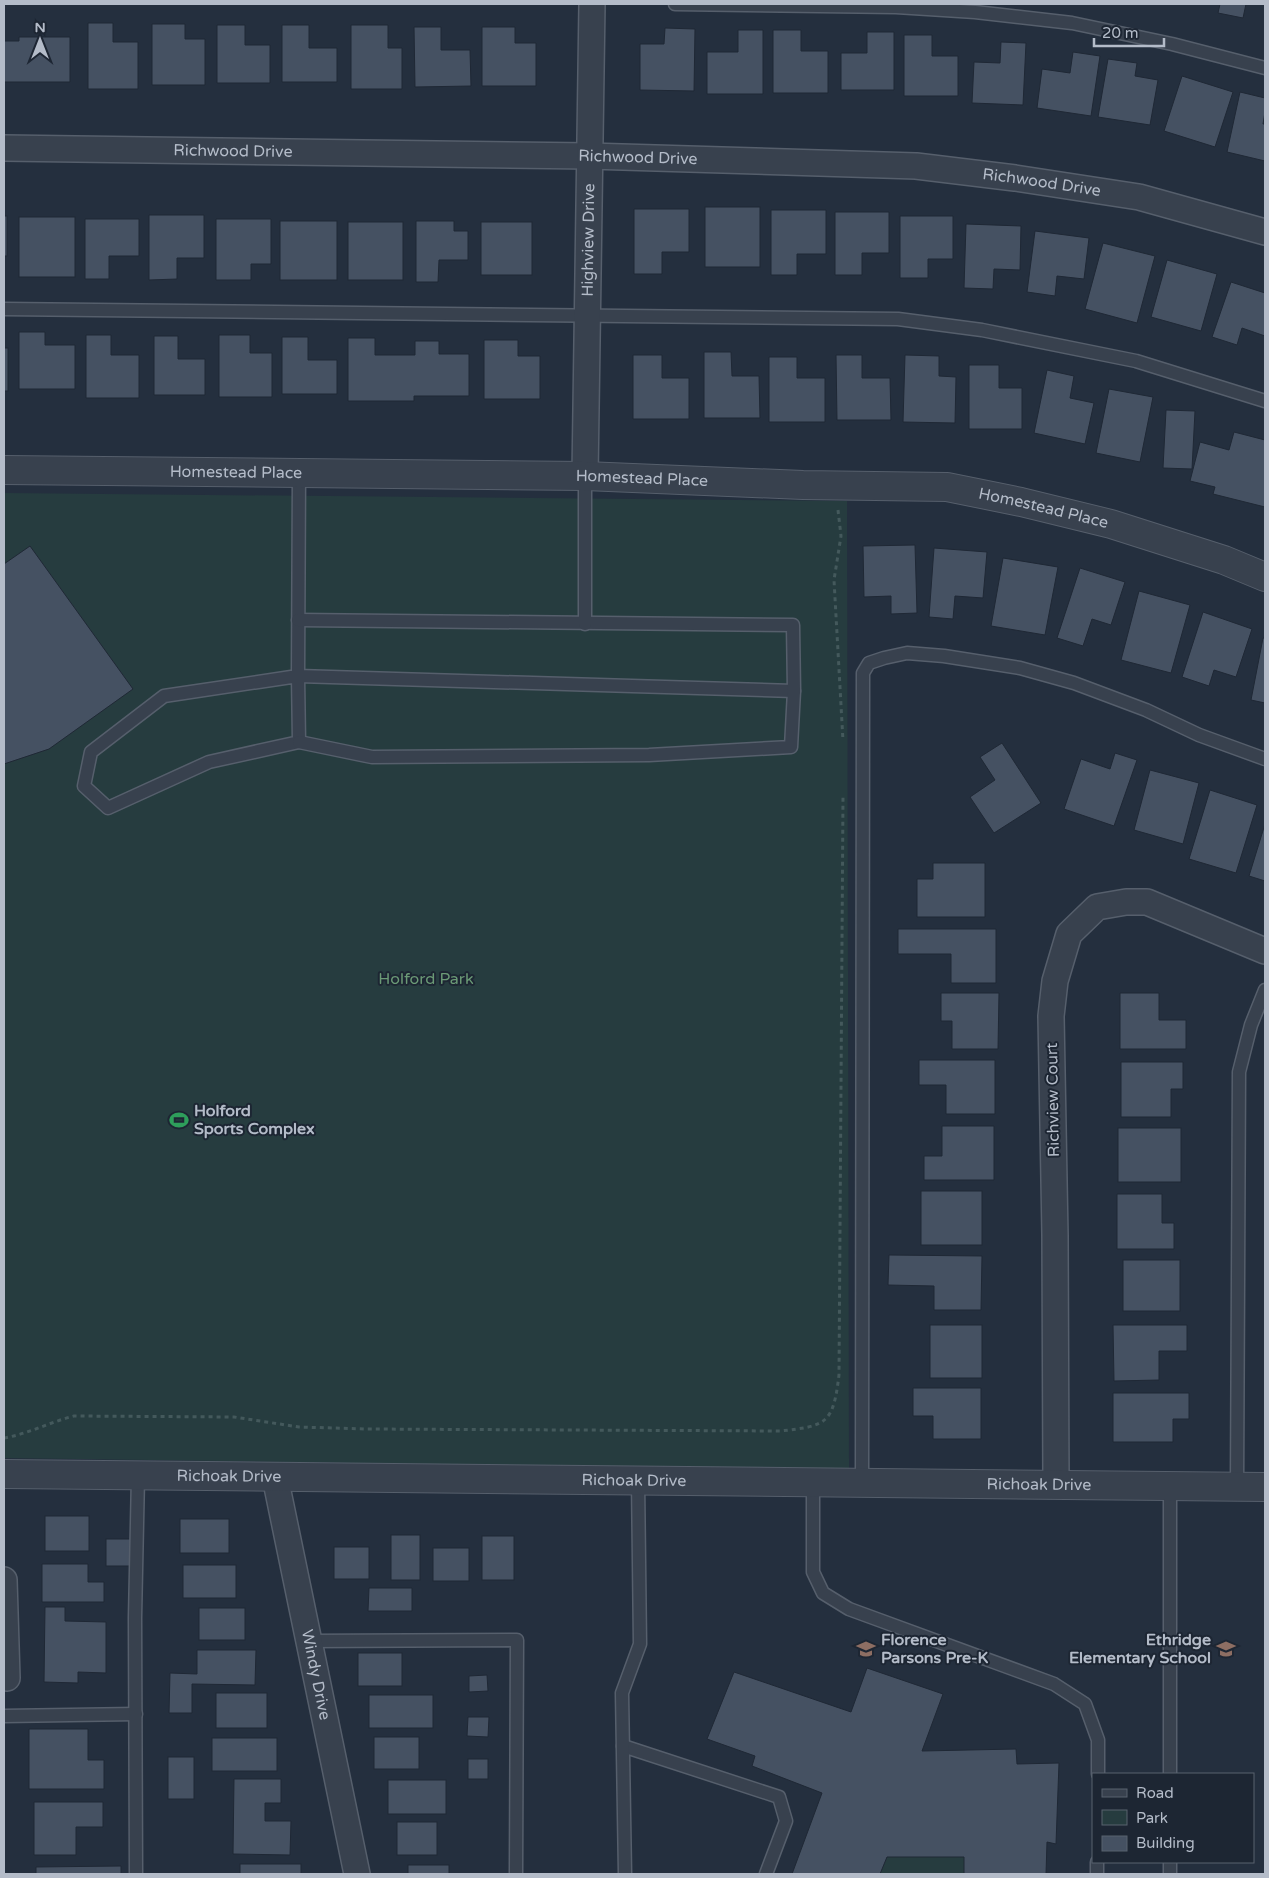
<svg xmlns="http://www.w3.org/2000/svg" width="1269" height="1878" viewBox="0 0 1269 1878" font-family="'Varela Round',sans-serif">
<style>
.green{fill:#263c3f}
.building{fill:#455162;stroke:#1f2835}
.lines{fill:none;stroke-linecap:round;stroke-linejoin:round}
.service-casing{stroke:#565f6c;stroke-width:15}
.minor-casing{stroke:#565f6c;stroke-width:28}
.tertiary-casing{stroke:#565f6c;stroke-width:30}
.path{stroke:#44595c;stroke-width:3;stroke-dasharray:4 4;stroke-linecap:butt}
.service{stroke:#38414e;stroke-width:12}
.minor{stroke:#38414e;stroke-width:25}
.tertiary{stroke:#38414e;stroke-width:28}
.labels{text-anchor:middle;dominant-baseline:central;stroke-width:4;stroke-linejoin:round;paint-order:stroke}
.street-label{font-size:16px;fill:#b4bcc9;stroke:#1d2633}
.park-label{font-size:16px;fill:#6b9a76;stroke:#1d2633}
.poi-label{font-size:16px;font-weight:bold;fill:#b4bcc9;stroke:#1d2633;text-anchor:start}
</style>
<rect width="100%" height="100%" fill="#242f3e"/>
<g class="green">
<polygon points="4,493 847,501 849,1470 4,1458"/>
<polygon points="887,1857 964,1857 964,1874 880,1874"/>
</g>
<g class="building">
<polygon points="1220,4 1246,4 1243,18 1218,13"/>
<polygon points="88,23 113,23 113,42 138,42 138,89 88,89"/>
<polygon points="152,24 185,24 185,39 205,39 205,85 152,85"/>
<polygon points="217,25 245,25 245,45 270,45 270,83 217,83"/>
<polygon points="282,25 309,25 309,48 337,48 337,82 282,82"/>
<polygon points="351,25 388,25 388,48 402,48 402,89 351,89"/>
<polygon points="414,27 441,27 441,50 470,50 471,86 415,87"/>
<polygon points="482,27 515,27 515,43 536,43 536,86 482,86"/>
<polygon points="665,28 695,29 694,91 640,90 640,44 664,44"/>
<polygon points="738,30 763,30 763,94 707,94 707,52 738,52"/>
<polygon points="773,30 801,30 801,51 828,51 828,93 773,93"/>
<polygon points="867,32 894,32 894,90 841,90 841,53 867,53"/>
<polygon points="904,35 932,35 932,56 958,56 958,96 904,96"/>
<polygon points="19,37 70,37 70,82 4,82 4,41 19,41"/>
<polygon points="1001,42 1026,43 1023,105 972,103 974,62 1000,63"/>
<polygon points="1073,52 1100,56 1091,116 1037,108 1042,69 1070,73"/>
<polygon points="1108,59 1137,63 1135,76 1158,80 1150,125 1098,117"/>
<polygon points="1182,76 1233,92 1215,147 1164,131"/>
<polygon points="1240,92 1265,98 1265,112 1263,124 1265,124 1265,161 1227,152"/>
<rect x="705" y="207" width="55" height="60"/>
<polygon points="634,209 689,209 689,252 662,252 662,274 634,274"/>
<polygon points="771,210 826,210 826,254 797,254 797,275 771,275"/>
<polygon points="835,212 889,212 889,253 862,253 862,275 835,275"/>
<polygon points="149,215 204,215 204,258 177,258 177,279 149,280"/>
<rect x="4" y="216" width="3" height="40"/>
<polygon points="900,216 953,216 953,259 928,259 928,278 900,278"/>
<rect x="19" y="217" width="56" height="60"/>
<polygon points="85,219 139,219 139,256 109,256 109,279 85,279"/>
<polygon points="216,219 271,219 271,264 251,264 251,280 216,280"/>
<rect x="280" y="221" width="57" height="59"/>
<polygon points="416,221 454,221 454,231 468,231 468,260 439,260 438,282 416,282"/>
<rect x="348" y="222" width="55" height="58"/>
<rect x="481" y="222" width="51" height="53"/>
<polygon points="966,224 1021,226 1020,270 994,269 993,289 964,288"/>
<polygon points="1035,231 1089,238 1084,279 1057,276 1055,296 1027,292"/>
<polygon points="1103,243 1155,256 1137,323 1085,309"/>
<polygon points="1167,260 1217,274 1201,331 1151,317"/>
<polygon points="1231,282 1265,293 1265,336 1242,328 1237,345 1212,337"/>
<polygon points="19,332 45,332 45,345 75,345 75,389 19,389"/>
<polygon points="86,335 111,335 111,355 139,355 139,398 86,398"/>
<polygon points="219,335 250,335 250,353 272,353 272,397 219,397"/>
<polygon points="154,336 178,336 178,359 205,359 205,395 154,395"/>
<polygon points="282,337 308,337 308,360 337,360 337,394 282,394"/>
<polygon points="348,338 375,338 375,355 415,355 415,341 439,341 439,354 469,354 469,396 414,396 414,401 348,401"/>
<polygon points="484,340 518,340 518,356 540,356 540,399 484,399"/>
<rect x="4" y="348" width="4" height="43"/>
<polygon points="704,352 731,352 732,376 759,376 760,418 704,418"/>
<polygon points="633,355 662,355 662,378 689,378 689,419 633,419"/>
<polygon points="836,355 862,355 862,378 890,378 891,420 837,420"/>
<polygon points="905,355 939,356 939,376 956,377 955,423 903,422"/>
<polygon points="769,357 797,357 797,378 825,378 825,422 769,422"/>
<polygon points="969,365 999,365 999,388 1022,388 1022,429 969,429"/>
<polygon points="1047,370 1074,376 1070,398 1094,403 1085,444 1034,433"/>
<polygon points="1109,389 1153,397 1140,462 1096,453"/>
<polygon points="1166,410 1195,411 1192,469 1163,468"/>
<polygon points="1234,432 1265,440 1265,507 1213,494 1215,487 1190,481 1200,442 1229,450"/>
<polygon points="915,545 917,613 891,614 891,596 864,597 863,546"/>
<polygon points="30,546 133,689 49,749 4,764 4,564"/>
<polygon points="934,548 987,552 983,598 955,596 953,619 929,617"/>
<polygon points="1003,558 1058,567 1045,635 991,626"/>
<polygon points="1080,568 1125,582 1111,625 1092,619 1083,646 1057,638"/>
<polygon points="1139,591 1190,605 1171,673 1121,660"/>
<polygon points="1203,612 1252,629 1236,677 1214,670 1209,686 1182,677"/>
<polygon points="1263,638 1265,638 1265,703 1251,700"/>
<polygon points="1002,743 1041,803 994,833 970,797 995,780 980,757"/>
<polygon points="1115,753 1137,760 1114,826 1064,809 1081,759 1110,769"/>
<polygon points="1150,770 1199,783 1183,844 1134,830"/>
<polygon points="1210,790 1257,805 1236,873 1189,859"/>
<polygon points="1265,824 1265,881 1249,876"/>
<polygon points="933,863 985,863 985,917 917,917 917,879 933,879"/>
<polygon points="898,929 996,929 996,983 951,983 951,954 898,954"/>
<polygon points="941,993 999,993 998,1049 952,1049 952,1021 941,1021"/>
<polygon points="1120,993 1159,993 1159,1020 1186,1020 1186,1049 1120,1049"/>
<polygon points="919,1060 995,1060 995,1114 946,1114 946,1085 919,1085"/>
<polygon points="1121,1062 1183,1062 1183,1089 1171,1089 1171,1117 1121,1117"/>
<polygon points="942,1126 994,1126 994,1180 924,1180 924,1156 942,1156"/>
<rect x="1118" y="1128" width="63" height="54"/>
<rect x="921" y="1191" width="61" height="54"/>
<polygon points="1117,1194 1162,1194 1162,1223 1174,1223 1174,1249 1117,1249"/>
<polygon points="889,1255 982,1256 981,1310 934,1310 934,1286 888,1285"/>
<rect x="1123" y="1260" width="57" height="51"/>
<rect x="930" y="1325" width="52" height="53"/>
<polygon points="1113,1325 1187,1325 1187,1351 1159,1351 1159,1380 1114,1381"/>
<polygon points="913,1388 981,1388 981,1439 933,1439 933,1416 913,1416"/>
<polygon points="1113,1393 1189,1393 1189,1419 1173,1419 1173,1442 1113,1442"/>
<rect x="45" y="1516" width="44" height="35"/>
<rect x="180" y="1519" width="49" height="34"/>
<rect x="391" y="1535" width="29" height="45"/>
<rect x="482" y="1536" width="32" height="44"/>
<rect x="106" y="1539" width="26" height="27"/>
<rect x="334" y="1547" width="35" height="32"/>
<rect x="433" y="1548" width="36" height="33"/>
<polygon points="42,1564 88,1564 88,1582 104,1582 104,1602 42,1602"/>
<rect x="183" y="1565" width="53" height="33"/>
<polygon points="369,1588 412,1588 412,1611 368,1611"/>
<polygon points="45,1607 65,1607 65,1621 106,1622 106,1673 78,1672 78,1683 44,1682"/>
<rect x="199" y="1608" width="46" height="32"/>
<polygon points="197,1650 256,1650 255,1685 192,1684 192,1713 169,1713 170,1673 197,1674"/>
<rect x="358" y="1653" width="44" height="33"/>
<polygon points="867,1668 943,1694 922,1751 1016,1749 1017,1764 1059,1763 1056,1844 1047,1842 1046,1874 964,1874 964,1857 887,1857 880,1874 792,1874 822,1793 752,1766 755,1756 707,1739 734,1672 851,1712"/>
<polygon points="487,1675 488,1691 469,1692 469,1676"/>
<rect x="216" y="1693" width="51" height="35"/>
<rect x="369" y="1695" width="64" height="33"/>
<polygon points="468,1717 489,1717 488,1737 467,1736"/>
<polygon points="29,1729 88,1729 88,1760 104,1760 104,1789 29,1789"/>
<rect x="374" y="1737" width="45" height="32"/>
<rect x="212" y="1738" width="65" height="33"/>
<rect x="168" y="1757" width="26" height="42"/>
<rect x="468" y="1759" width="20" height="20"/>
<polygon points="234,1779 281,1779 281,1803 265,1803 265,1821 291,1821 290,1855 233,1854"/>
<rect x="388" y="1780" width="58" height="34"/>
<polygon points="34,1802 103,1802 103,1827 76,1827 76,1855 34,1855"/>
<rect x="397" y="1822" width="40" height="33"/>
<rect x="240" y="1864" width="61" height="10"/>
<rect x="408" y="1865" width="41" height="9"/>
<polygon points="121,1866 121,1874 36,1874 36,1867"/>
</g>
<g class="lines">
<g class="service-casing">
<g id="service">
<polyline points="675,4 896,7 975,12 1072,23 1172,44 1265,68"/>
<polyline points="4,309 898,319 982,330 1136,361 1265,401"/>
<polyline points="299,472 298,676 164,696 91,752 84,786 108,808 209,762 299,742 298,676 794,691"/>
<polyline points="298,620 793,625 794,691 791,747 649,755 372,757 299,742"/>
<polyline points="585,624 585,476"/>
<polyline points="813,1482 813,1572 823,1593 849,1609 1054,1684 1085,1704 1098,1740 1098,1774"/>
<polyline points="862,1483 863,673 869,663 884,658 907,653 944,656 1020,668 1074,683 1146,710 1199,735 1265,759"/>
<polyline points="1170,1486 1170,1774"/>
<polyline points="1237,1486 1239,1072 1251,1025 1265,990"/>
<polyline points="308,1641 517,1640 516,1874"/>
<polyline points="4,1716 136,1714"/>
<polyline points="623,1746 779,1797 786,1821 766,1874"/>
<polyline points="1170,1862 1170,1874"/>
<polyline points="136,1874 135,1618 138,1476"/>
<polyline points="625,1874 622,1693 640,1644 638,1480"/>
<polyline points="1097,1874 1097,1862"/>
</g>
</g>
<g class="minor-casing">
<g id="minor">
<path id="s1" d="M4 148 589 156 916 166 1015 178 1139 197 1265 232"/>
<path id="s2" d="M585 476 592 4"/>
<path id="s3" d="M275 1477 357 1874"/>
<polyline points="1056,1485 1055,1235 1051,1016 1055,981 1069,934 1097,907 1126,902 1147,902 1265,951"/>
<polyline points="4,1580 7,1678"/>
</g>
</g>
<g class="tertiary-casing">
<g id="tertiary">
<path id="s4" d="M4 470 585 476 803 485 947 487 1021 502 1111 524 1224 560 1265 577"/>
<path id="s5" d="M4 1474 1265 1487"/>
</g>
</g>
<g class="path">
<polyline points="838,510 841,536 834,580 843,741"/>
<path d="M4 1438C28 1434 50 1422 74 1416L234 1417 299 1427 366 1429 780 1431C827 1426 833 1424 839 1375L843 797"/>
</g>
<use href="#service" class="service"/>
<use href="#minor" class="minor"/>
<use href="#tertiary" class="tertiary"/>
</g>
<defs>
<g id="stadium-bare" transform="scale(1.5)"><path d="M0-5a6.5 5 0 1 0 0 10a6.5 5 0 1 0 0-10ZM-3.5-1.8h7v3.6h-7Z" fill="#2e9e5b" stroke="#1d2633" stroke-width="2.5" paint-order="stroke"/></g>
<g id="school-bare" transform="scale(1.5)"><path d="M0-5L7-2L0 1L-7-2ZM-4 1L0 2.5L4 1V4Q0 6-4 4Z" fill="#8d6e63" stroke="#1d2633" stroke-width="2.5" paint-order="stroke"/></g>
</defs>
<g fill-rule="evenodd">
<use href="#stadium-bare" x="179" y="1120"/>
<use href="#school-bare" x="866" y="1649"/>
<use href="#school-bare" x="1226" y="1649"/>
</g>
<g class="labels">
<g class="street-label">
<text stroke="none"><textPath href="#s1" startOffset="229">Richwood Drive</textPath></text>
<text stroke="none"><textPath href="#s1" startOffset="634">Richwood Drive</textPath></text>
<text stroke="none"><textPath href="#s1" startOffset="1039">Richwood Drive</textPath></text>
<text stroke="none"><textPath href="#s2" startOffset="236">Highview Drive</textPath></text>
<text stroke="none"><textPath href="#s4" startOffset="232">Homestead Place</textPath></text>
<text stroke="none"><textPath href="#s4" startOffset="638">Homestead Place</textPath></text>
<text stroke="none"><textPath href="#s4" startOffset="1042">Homestead Place</textPath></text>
<text transform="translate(1053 1100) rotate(-91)">Richview Court</text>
<text stroke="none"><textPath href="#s5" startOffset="225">Richoak Drive</textPath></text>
<text stroke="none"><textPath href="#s5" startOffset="630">Richoak Drive</textPath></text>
<text stroke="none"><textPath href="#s5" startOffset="1035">Richoak Drive</textPath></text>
<text stroke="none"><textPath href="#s3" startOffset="202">Windy Drive</textPath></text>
</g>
<g class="park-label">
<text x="426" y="979">Holford Park</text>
</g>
<g class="poi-label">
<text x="194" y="1111">Holford<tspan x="194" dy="18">Sports Complex</tspan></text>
<text x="881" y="1640">Florence<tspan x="881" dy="18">Parsons Pre-K</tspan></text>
<text x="1211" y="1640" text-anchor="end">Ethridge<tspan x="1211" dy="18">Elementary School</tspan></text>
</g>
</g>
<rect width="1269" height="1878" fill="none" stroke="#b4bcc9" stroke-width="10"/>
<rect x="1092" y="1773" width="162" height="90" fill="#1d2633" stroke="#59626f"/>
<rect x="1102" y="1789" width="25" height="8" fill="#38414e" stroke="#59626f"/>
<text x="1136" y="1798" font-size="15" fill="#b4bcc9">Road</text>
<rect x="1102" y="1810" width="25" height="15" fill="#263c3f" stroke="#59626f"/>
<text x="1136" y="1823" font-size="15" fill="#b4bcc9">Park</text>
<rect x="1102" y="1836" width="25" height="15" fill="#455162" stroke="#59626f"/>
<text x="1136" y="1848" font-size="15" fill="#b4bcc9">Building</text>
<g transform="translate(40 40)" stroke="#1d2633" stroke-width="4" paint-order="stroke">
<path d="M0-4L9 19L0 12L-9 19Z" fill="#b4bcc9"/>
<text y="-8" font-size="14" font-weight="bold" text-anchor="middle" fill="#b4bcc9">N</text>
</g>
<path d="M1094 38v8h70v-8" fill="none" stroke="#b4bcc9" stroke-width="2.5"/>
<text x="1102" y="38" font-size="15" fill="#b4bcc9" stroke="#1d2633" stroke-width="4" paint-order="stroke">20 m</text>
</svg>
